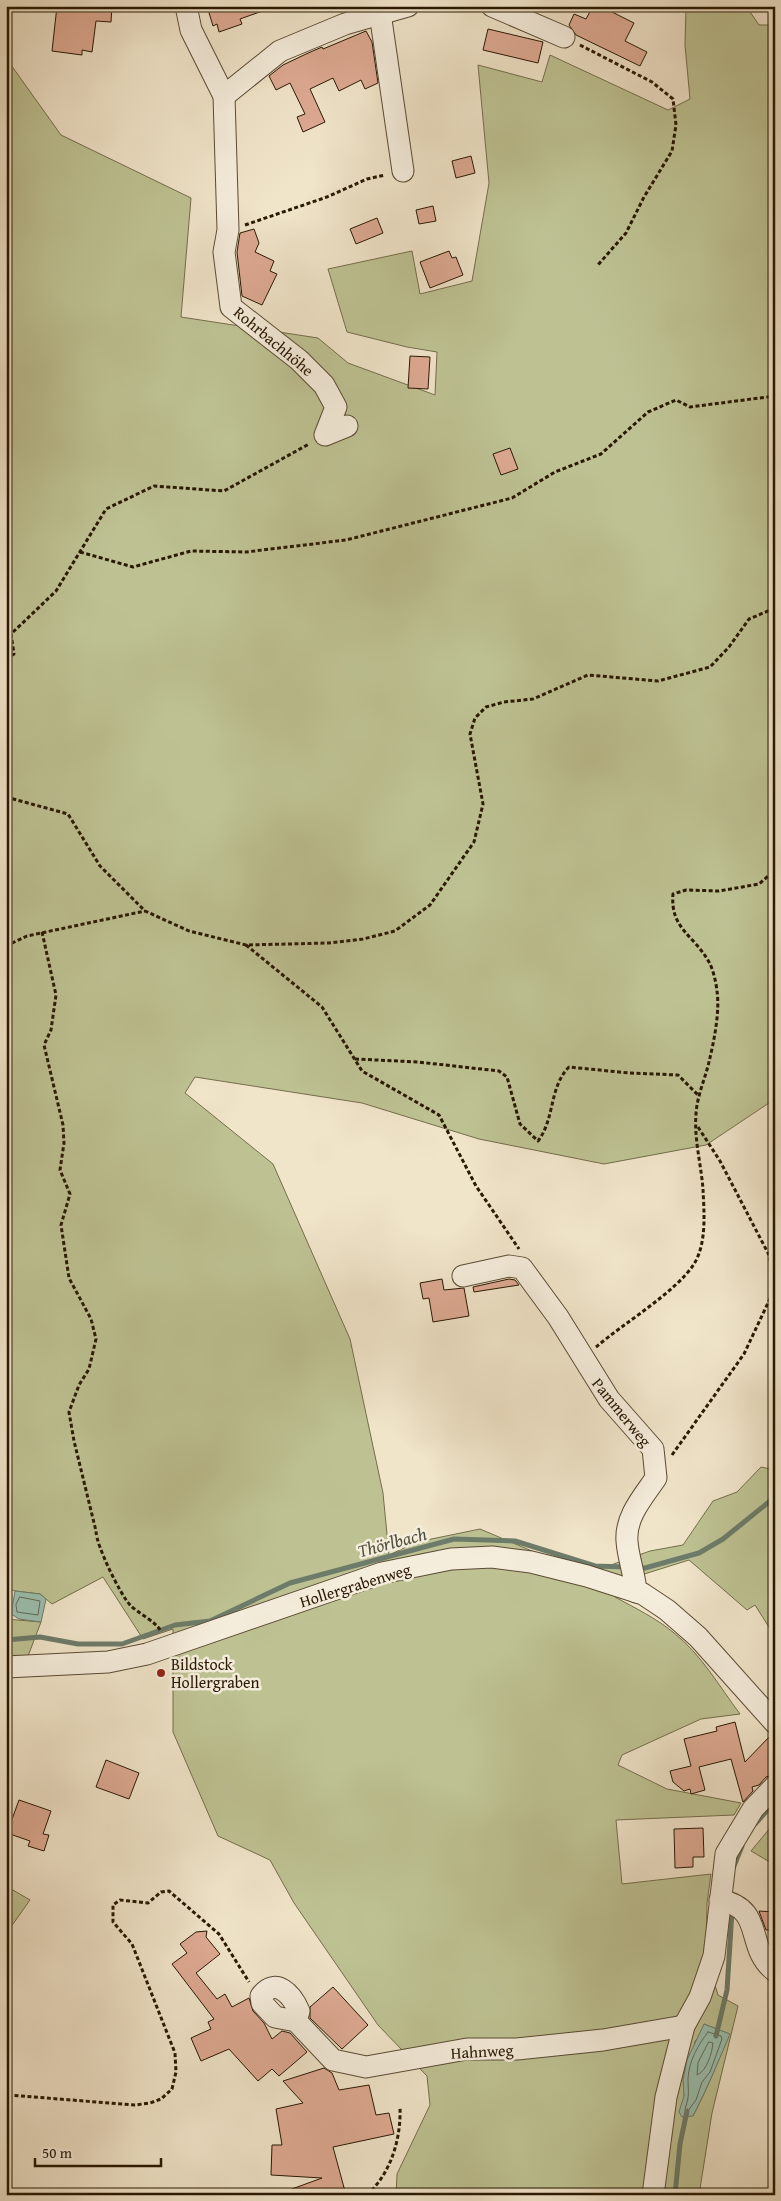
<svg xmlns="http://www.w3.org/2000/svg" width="781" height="2201" viewBox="0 0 781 2201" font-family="'Gentium Book Plus',serif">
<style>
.green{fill:#bec293;stroke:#746d4b;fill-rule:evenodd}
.water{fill:#9bbfaf;stroke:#6d7c6a}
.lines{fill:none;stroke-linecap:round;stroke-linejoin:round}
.shore{stroke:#626c59;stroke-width:1}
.stream{stroke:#6d7c6a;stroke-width:5}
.building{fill:#dda992;stroke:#291803}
.minor-casing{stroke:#5b4b34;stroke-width:23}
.path{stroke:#291803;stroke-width:3;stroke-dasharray:4 2.5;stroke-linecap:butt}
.minor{stroke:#f5eddc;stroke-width:21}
.poi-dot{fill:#8f2418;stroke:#f5eddc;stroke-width:2}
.labels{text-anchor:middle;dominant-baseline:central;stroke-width:5;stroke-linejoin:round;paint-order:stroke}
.street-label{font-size:16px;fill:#291803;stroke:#f5eddc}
.poi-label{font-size:16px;fill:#291803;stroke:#f5eddc;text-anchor:start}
.water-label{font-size:18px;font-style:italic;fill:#51523f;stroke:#f5eddc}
</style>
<rect width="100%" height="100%" fill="#f0e4c9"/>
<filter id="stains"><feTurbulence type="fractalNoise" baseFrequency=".004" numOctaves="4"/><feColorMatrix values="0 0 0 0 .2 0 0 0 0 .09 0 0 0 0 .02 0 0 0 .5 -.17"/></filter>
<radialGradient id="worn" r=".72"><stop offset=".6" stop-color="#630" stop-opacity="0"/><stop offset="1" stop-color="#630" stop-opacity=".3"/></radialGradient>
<g class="green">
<path d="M686 6H746L759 25H775V1099L706 1145 604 1164 479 1139 362 1103 195 1077 185 1093 273 1164 350 1339 383 1493 389 1555 417 1542 480 1529 539 1554 597 1570 650 1551 683 1545 713 1501 737 1492 761 1467 775 1470V1631L772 1632 755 1605 747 1610 689 1560 622 1581 615 1597C635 1608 656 1618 674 1633 701 1654 719 1686 740 1714L701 1719 622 1755 618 1765 667 1789 741 1803 734 1815 616 1820 622 1884 711 1874 707 1903 706 1955 718 1995 738 2006 712 2113 699 2195H396L397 2174 430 2105 427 2076 378 2025 294 1903 270 1860 218 1836 173 1732V1629L143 1639 103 1577 52 1604 40 1594 15 1591 6 1587V58L61 135 191 198 181 317 318 338 348 363 435 395 437 352 407 347 347 332 328 269 412 251 420 294 472 281 489 183 478 65 542 82 550 55 668 110 690 99 685 45ZM704 2024 729 2034C718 2062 707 2089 693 2116L684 2096 695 2041 700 2036Z"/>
<polygon points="6,1619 41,1622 28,1656 6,1655"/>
<polygon points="775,1822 775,1865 751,1851"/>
<polygon points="6,1886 30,1900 6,1934"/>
</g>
<g class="water">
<polygon points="15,1591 40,1594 46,1599 41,1622 19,1619 11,1614"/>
<path d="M704 2024 730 2034C718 2062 707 2089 693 2116L682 2117 679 2112 684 2096 683 2080 687 2060Z"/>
</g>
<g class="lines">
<g class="shore">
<polygon points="20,1597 40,1601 38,1615 17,1612 16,1605"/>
<path d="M708 2032 721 2036 722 2039 710 2072 702 2082 696 2100 687 2112 685 2109C690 2094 688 2093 688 2078 689 2061 698 2045 708 2032Z"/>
<path d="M709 2042 713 2043C712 2053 707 2071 697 2075L698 2063Z"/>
</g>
<g class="stream">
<polyline points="637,1568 645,1568 699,1553 723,1539 775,1497"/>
<polyline points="6,1640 40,1637 78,1644 122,1644 175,1625 210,1621 290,1583 454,1539 515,1541 595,1566 626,1567"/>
<polyline points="755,1824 775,1802"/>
<polyline points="734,1866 742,1846"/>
<polyline points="716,2036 727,1990 732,1911"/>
<polyline points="675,2195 680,2144 687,2111"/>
</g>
</g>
<g class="building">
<polygon points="57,6 112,6 111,22 96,21 92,52 82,50 82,55 52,51"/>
<polygon points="207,6 271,6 271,8 240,19 242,24 219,32 217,24 213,26"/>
<polygon points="593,6 600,6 634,23 625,41 647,52 640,66 576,35 569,25 574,14 586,19"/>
<polygon points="488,29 543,42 538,63 483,50"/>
<polygon points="366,31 372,42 378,83 365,89 361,80 339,91 333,78 310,89 325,122 303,132 297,117 305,114 290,83 276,90 269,76 283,65 306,54 322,47 323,49"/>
<polygon points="471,156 475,173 456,178 452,161"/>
<polygon points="433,206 436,221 419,224 416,210"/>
<polygon points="377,218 383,233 356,244 350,229"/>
<polygon points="254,229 259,243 255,252 274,261 270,271 277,274 262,305 242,296 237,252 240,233"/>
<polygon points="449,251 452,258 456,257 463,275 430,288 420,262"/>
<polygon points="410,356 430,357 428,389 408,388"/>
<polygon points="510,448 518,469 501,475 493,454"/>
<polygon points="442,1279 444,1290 464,1288 469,1316 433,1322 429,1298 423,1299 420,1283"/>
<polygon points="509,1279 515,1280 519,1285 474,1292 473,1287"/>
<polygon points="735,1722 745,1762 771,1735 775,1735 775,1774 766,1777 759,1785 752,1787 753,1791 743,1802 731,1759 699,1767 705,1790 691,1794 690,1789 684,1791 673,1782 670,1771 691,1766 684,1739 717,1731 716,1727"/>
<polygon points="106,1760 139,1773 129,1799 96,1787"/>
<polygon points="19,1800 51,1811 43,1834 49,1835 44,1851 28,1846 30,1841 7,1833"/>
<polygon points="703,1828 704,1857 693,1857 693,1867 675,1868 674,1829"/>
<polygon points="759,1911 775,1912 775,1930 766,1930"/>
<polygon points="207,1931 206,1937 220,1954 196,1973 217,1999 225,1994 232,2007 249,1998 253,2011 264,2023 272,2039 282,2031 290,2033 307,2052 279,2076 272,2069 258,2081 229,2049 201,2061 191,2038 211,2029 208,2022 214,2019 172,1964 187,1953 180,1944 196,1932"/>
<polygon points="333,1987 368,2025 342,2049 310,2018 310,2007"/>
<polygon points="324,2068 332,2073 339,2090 369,2085 376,2115 389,2113 394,2134 333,2147 346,2195 281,2195 281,2193 322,2178 271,2175 272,2145 282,2145 276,2109 303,2103 283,2081"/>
</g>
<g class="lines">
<g class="minor-casing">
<g id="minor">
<polyline points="186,6 191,30 224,96 228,230 224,252 231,307 299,360 324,385 336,407 325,435 347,426"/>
<polyline points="492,6 564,37"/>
<polyline points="380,13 403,171"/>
<polyline points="224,96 280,51 345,24 408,6"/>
<path d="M463 1276 509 1266 522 1268 558 1317 609 1399 653 1449 656 1478C643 1497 625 1517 627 1541 628 1558 635 1575 636 1592"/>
<polyline points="6,1667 108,1662 147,1654 382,1573 451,1559 492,1557 531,1562 587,1576 643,1594 667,1610 698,1637 775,1723"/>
<path d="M720 1900C766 1909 744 1947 775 1971"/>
<path d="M296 2021 299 2011C292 1995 276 1976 261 1996L262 2003 275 2017 296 2021 333 2060 366 2067 467 2049H517L603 2040 684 2026"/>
<polyline points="653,2195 666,2097 684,2026 700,1997 714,1956 726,1854 753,1809 775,1786"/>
</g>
</g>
<g class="path">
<polyline points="580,45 652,82 673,99 676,125 672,151 644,197 626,233 597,266"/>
<polyline points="245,225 327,197 367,179 385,175"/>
<polyline points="80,552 133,567 191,551 246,552 346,540 512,498 555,472 601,454 648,412 676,400 690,407 775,396"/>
<polyline points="6,659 14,654 11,634 56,591 106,509 154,486 224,491 309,444"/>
<polyline points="6,797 68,814 100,866 145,911 189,931 246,945 329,943 363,939 395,931 430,905 474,842 483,804 470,734 475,718 486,707 504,702 533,699 588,675 658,681 710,667 729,647 749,619 775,608"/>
<path d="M42 932 56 995 51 1030 44 1045 63 1125 64 1143 60 1170 70 1194 61 1225 69 1278 91 1319 96 1339 89 1369 79 1385 69 1412 74 1441 96 1531C96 1545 120 1594 130 1605 138 1613 156 1622 160 1630"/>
<polyline points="246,945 322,1007 362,1071 439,1115 476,1186 519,1249"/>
<polyline points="6,946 27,936 145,911"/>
<path d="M355 1059 418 1062 499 1071 507 1077 520 1124 538 1141C555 1119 549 1087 569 1067L629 1073 678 1075 699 1096"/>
<polyline points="698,1127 720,1161 769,1255 775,1284"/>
<path d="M596 1347C624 1323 676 1292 694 1264 707 1243 704 1212 703 1189 701 1164 694 1139 696 1114 697 1096 705 1079 709 1062 714 1041 720 1012 717 991 716 982 713 969 709 962 694 935 670 929 673 894L686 890 719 891 759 884 775 870"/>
<polyline points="672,1455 744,1354 775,1288"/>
<polyline points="8,2095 135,2105 150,2103 161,2099 172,2089 176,2072 175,2053 132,1944 113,1922 113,1905 120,1900 148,1903 161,1892 169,1891 219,1934 249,1982"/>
<path d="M367 2195C391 2173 401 2139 400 2108"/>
</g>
<use href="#minor" class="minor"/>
</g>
<circle class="poi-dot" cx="161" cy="1673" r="5"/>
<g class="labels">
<g class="street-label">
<text transform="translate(274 341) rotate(40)">Rohrbachhöhe</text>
<text transform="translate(622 1412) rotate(51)">Pammerweg</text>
<text transform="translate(355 1585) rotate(-17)">Hollergrabenweg</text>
<text transform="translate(482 2051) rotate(-3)">Hahnweg</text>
</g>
<g class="poi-label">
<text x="171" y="1664">Bildstock<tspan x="171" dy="18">Hollergraben</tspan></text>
</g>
<g class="water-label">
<text transform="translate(392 1542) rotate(-15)">Thörlbach</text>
</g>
</g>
<rect width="781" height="2201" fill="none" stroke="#f0e4c9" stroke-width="25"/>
<rect x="8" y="8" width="766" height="2186" fill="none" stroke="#291803" stroke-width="2.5"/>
<rect x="12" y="12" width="756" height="2176" fill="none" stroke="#291803"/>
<path d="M35 2158v8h126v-8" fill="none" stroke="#291803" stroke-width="2.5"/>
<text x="42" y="2158" font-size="15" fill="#291803" stroke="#f5eddc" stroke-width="4" paint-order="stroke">50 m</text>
<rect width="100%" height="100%" filter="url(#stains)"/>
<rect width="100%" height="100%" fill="url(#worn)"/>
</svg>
